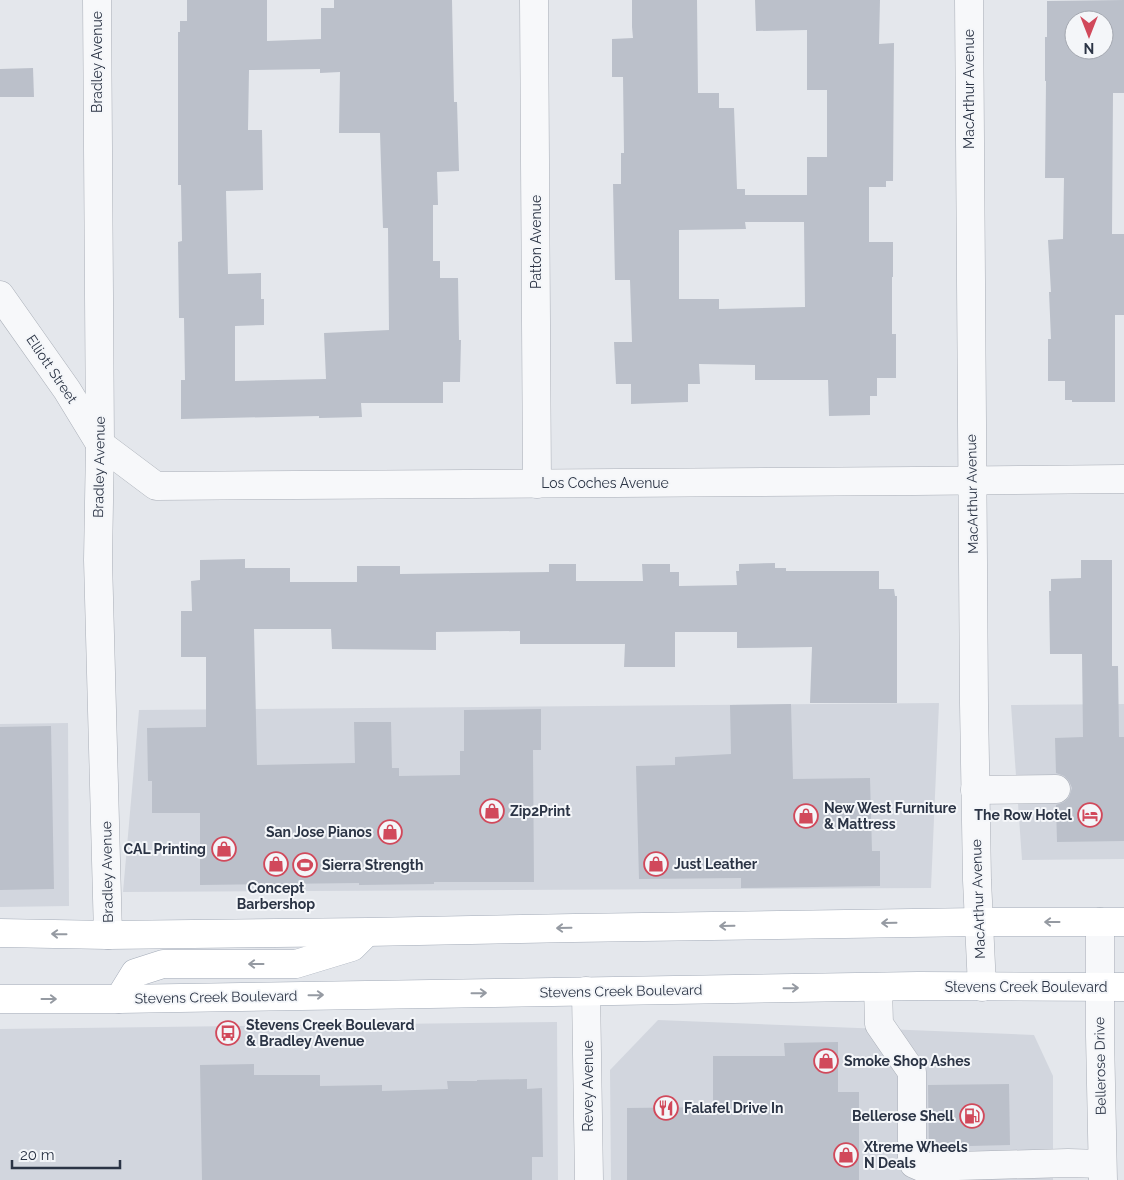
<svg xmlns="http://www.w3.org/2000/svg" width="1124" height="1180" viewBox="0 0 1124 1180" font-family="Raleway,sans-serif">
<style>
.built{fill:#d2d6de}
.building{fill:#bbc0ca;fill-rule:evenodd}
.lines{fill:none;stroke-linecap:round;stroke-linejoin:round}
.minor-casing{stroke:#a9aeb7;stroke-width:29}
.major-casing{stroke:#a3abb8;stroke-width:29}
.minor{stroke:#f7f8fa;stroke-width:28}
.major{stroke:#fff;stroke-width:28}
.oneway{stroke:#959aa2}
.labels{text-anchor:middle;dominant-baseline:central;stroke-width:4;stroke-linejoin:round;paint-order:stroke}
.street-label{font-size:14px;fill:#2b3445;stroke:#f4f6f9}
.poi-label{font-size:14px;font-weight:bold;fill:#2b3445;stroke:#f4f6f9;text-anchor:start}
</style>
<rect width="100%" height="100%" fill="#e4e7ec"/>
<g class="built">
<polygon points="939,703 931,888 123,892 139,710"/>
<polygon points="1124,704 1124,859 1022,860 1011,705"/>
<polygon points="68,723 69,906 0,907 0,724"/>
<polygon points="658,1020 1034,1035 1053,1076 1053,1180 611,1180 610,1070"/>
<polygon points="557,1022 558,1180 0,1180 0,1029"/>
</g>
<g class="building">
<path d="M187 0H267V41L321 39V8H334V0H452L454 102H457L459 171 437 172 438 205H433V261H440V278H458L459 340H461L460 382H443V403H361L362 417 319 418V416L181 419V380H185L184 318H179L178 242 182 241 181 185H178V32H180V21H187ZM320 69V73L340 72 339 133H380L383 228H388L389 330 324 333 326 379 235 381V326L264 325V299H261V273L228 274 226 191 263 190 262 130H248L249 70Z"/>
<path d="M632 0H697L698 93H719V108H734L737 189H745V195H807V157H827V90H807V30L756 31 755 0H880L879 44 894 43 893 181H886V187H869V242H893V277H892V334H896V378H877V396H870V415L829 416 828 380H755V365L699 364 700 384H688V402L631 404V384H616L614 342H632L630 280H615L613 184H621V153H624L623 77H612V39L633 38 632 27ZM745 222H804L805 307 719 309V299H679V230L746 229Z"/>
<path d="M1124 0V93H1113L1112 234H1124V315H1115V402H1072V400H1065V381H1048V339H1051L1049 292H1051L1048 240 1063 239 1064 178H1045L1046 81H1045V37H1047V1ZM1074 20H1104V50H1074Z"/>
<polygon points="33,68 34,97 0,97 0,69"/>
<polygon points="245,559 245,568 290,568 290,582 357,582 357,566 400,566 400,574 549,572 549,564 576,564 576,581 643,581 642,564 670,564 670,572 679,572 679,586 737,585 736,571 739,571 739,564 775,563 775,568 786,568 786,571 879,571 879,589 894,589 895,596 897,596 897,703 810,703 812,647 737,648 737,632 675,632 675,667 624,667 625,644 520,644 520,631 436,632 436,650 332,649 331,629 254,629 257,765 355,763 354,722 391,722 392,768 399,768 399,776 460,775 460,751 464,751 464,710 541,709 541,750 533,750 534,882 434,882 434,884 359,885 359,883 200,885 200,813 152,813 152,781 148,781 147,728 206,727 206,657 181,657 181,611 192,611 191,581 200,580 200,560"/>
<polygon points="1081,560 1112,560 1112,666 1118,666 1119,737 1124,737 1124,841 1057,842 1056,805 1064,802 1069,797 1072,788 1069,781 1064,776 1056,773 1055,738 1083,737 1082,654 1050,654 1049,591 1051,591 1051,579 1081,578"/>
<polygon points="791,704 793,779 870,778 872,851 880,851 880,886 741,888 741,878 639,879 636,766 675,765 675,757 731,754 730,705"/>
<polygon points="51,726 54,889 0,890 0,727"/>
<polygon points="838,1042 838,1092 859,1092 859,1180 627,1180 627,1108 713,1107 713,1056 785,1056 784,1043"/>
<polygon points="254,1064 254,1075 320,1075 320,1086 382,1085 382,1091 448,1089 447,1081 477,1081 477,1080 527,1079 527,1089 542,1088 543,1157 532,1157 532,1180 202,1180 200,1065"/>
<polygon points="1009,1084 1010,1145 929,1147 928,1085"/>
</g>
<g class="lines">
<g class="minor-casing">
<g id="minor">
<polyline points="97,0 100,444 98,560 108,935"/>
<polyline points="534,0 537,484"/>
<polyline points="969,0 974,704 977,880 982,987"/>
<polyline points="0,295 67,390 100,444 156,486 915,481 1124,479"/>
<polyline points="975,790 1056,789"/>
<polyline points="1100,922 1100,1036 1103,1180"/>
<polyline points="878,987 879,1024 912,1072 912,1157 914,1164 921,1167 1068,1163 1102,1164"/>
<polyline points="586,991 589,1180"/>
</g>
</g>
<g class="major-casing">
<g id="major">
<polyline points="0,933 108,935 367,932 574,928 978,922 1124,922"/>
<polyline points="0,999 119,999 918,986 1124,987"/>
<polyline points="119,999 135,973 163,964 296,964 352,947 366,933"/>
</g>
</g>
<use href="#minor" class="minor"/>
<use href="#major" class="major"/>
</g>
<defs><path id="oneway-shaft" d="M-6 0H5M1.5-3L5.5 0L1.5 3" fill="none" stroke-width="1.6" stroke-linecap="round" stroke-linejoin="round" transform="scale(1.25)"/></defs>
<g class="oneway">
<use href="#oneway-shaft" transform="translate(1052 922) rotate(180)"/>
<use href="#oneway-shaft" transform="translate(889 923) rotate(179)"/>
<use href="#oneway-shaft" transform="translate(727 926) rotate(179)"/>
<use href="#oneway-shaft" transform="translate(564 928) rotate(179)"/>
<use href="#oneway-shaft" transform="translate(59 934) rotate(-179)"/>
<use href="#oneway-shaft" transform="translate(256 964) rotate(180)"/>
<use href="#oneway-shaft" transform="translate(791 988) rotate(-1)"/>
<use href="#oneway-shaft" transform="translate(479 993) rotate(-1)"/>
<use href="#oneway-shaft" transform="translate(316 995) rotate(-1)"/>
<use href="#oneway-shaft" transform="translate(49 999)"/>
</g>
<defs>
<g id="shop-ring" transform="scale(1.25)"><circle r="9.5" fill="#f4f6f9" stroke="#d1495b" stroke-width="1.5"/><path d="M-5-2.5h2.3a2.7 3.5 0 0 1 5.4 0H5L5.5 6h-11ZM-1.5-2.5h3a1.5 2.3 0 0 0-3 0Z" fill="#d1495b"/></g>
<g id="hotel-ring" transform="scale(1.25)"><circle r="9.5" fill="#f4f6f9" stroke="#d1495b" stroke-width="1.5"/><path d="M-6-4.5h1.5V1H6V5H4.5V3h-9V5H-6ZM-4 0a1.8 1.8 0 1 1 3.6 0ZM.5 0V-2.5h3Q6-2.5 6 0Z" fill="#d1495b"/></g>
<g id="stadium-ring" transform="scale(1.25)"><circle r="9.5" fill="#f4f6f9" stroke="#d1495b" stroke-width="1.5"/><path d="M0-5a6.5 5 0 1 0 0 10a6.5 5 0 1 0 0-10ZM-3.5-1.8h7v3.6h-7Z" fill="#d1495b"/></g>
<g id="bus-ring" transform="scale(1.25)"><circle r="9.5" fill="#f4f6f9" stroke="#d1495b" stroke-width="1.5"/><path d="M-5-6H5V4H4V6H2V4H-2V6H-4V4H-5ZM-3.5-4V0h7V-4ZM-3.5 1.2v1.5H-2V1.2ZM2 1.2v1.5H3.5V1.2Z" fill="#d1495b"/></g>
<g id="restaurant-ring" transform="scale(1.25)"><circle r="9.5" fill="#f4f6f9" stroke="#d1495b" stroke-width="1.5"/><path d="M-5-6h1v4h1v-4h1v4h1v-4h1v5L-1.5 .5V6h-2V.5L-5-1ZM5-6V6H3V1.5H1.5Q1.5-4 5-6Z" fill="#d1495b"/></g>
<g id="fuel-ring" transform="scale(1.25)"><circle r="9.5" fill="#f4f6f9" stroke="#d1495b" stroke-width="1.5"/><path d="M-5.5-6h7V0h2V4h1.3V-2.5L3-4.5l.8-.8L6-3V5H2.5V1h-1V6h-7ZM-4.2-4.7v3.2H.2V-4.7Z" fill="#d1495b"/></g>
</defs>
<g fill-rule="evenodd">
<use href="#shop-ring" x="492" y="811"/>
<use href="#hotel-ring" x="1090" y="815"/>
<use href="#shop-ring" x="806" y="816"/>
<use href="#shop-ring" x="390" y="832"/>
<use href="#shop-ring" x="224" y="849"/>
<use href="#shop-ring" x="276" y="864"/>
<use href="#shop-ring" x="656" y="864"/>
<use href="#stadium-ring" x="305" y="865"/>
<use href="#bus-ring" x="228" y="1033"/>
<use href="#shop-ring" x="826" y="1061"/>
<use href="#restaurant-ring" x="666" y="1108"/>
<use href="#fuel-ring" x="972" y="1116"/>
<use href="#shop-ring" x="846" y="1155"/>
</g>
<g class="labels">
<g class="street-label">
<text transform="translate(97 62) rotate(-90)">Bradley Avenue</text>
<text transform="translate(969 89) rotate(-90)">MacArthur Avenue</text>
<text transform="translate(536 242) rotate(-90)">Patton Avenue</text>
<text transform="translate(52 369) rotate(56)">Elliott Street</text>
<text transform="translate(99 467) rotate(-89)">Bradley Avenue</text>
<text x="605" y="483">Los Coches Avenue</text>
<text transform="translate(972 494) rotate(-91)">MacArthur Avenue</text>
<text transform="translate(107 872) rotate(-91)">Bradley Avenue</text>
<text transform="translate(978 899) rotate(-92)">MacArthur Avenue</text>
<text x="1026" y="987">Stevens Creek Boulevard</text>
<text transform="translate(621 991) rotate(-1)">Stevens Creek Boulevard</text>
<text transform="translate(216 997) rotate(-1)">Stevens Creek Boulevard</text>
<text transform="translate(1100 1066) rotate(-91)">Bellerose Drive</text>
<text transform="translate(588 1086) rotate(-90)">Revey Avenue</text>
</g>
<g class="poi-label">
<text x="824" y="808">New West Furniture<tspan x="824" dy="16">&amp; Mattress</tspan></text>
<text x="510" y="811">Zip2Print</text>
<text x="1072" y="815" text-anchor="end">The Row Hotel</text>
<text x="372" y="832" text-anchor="end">San Jose Pianos</text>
<text x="206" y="849" text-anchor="end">CAL Printing</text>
<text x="674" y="864">Just Leather</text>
<text x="322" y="865">Sierra Strength</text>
<text x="276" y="888" text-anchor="middle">Concept<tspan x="276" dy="16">Barbershop</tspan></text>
<text x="246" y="1025">Stevens Creek Boulevard<tspan x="246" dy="16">&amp; Bradley Avenue</tspan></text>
<text x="844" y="1061">Smoke Shop Ashes</text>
<text x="684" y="1108">Falafel Drive In</text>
<text x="954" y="1116" text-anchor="end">Bellerose Shell</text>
<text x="864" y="1147">Xtreme Wheels<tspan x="864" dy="16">N Deals</tspan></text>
</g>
</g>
<g transform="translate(1089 35) rotate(180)"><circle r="24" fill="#f4f6f9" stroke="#a4a8b1"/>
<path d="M0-4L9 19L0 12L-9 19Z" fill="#d1495b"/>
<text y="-8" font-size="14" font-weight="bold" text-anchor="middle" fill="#2b3445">N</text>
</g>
<path d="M12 1160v8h108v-8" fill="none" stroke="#2b3445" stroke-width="2.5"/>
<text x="20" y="1160" font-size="15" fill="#2b3445" stroke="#f4f6f9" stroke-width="4" paint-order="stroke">20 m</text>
</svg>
